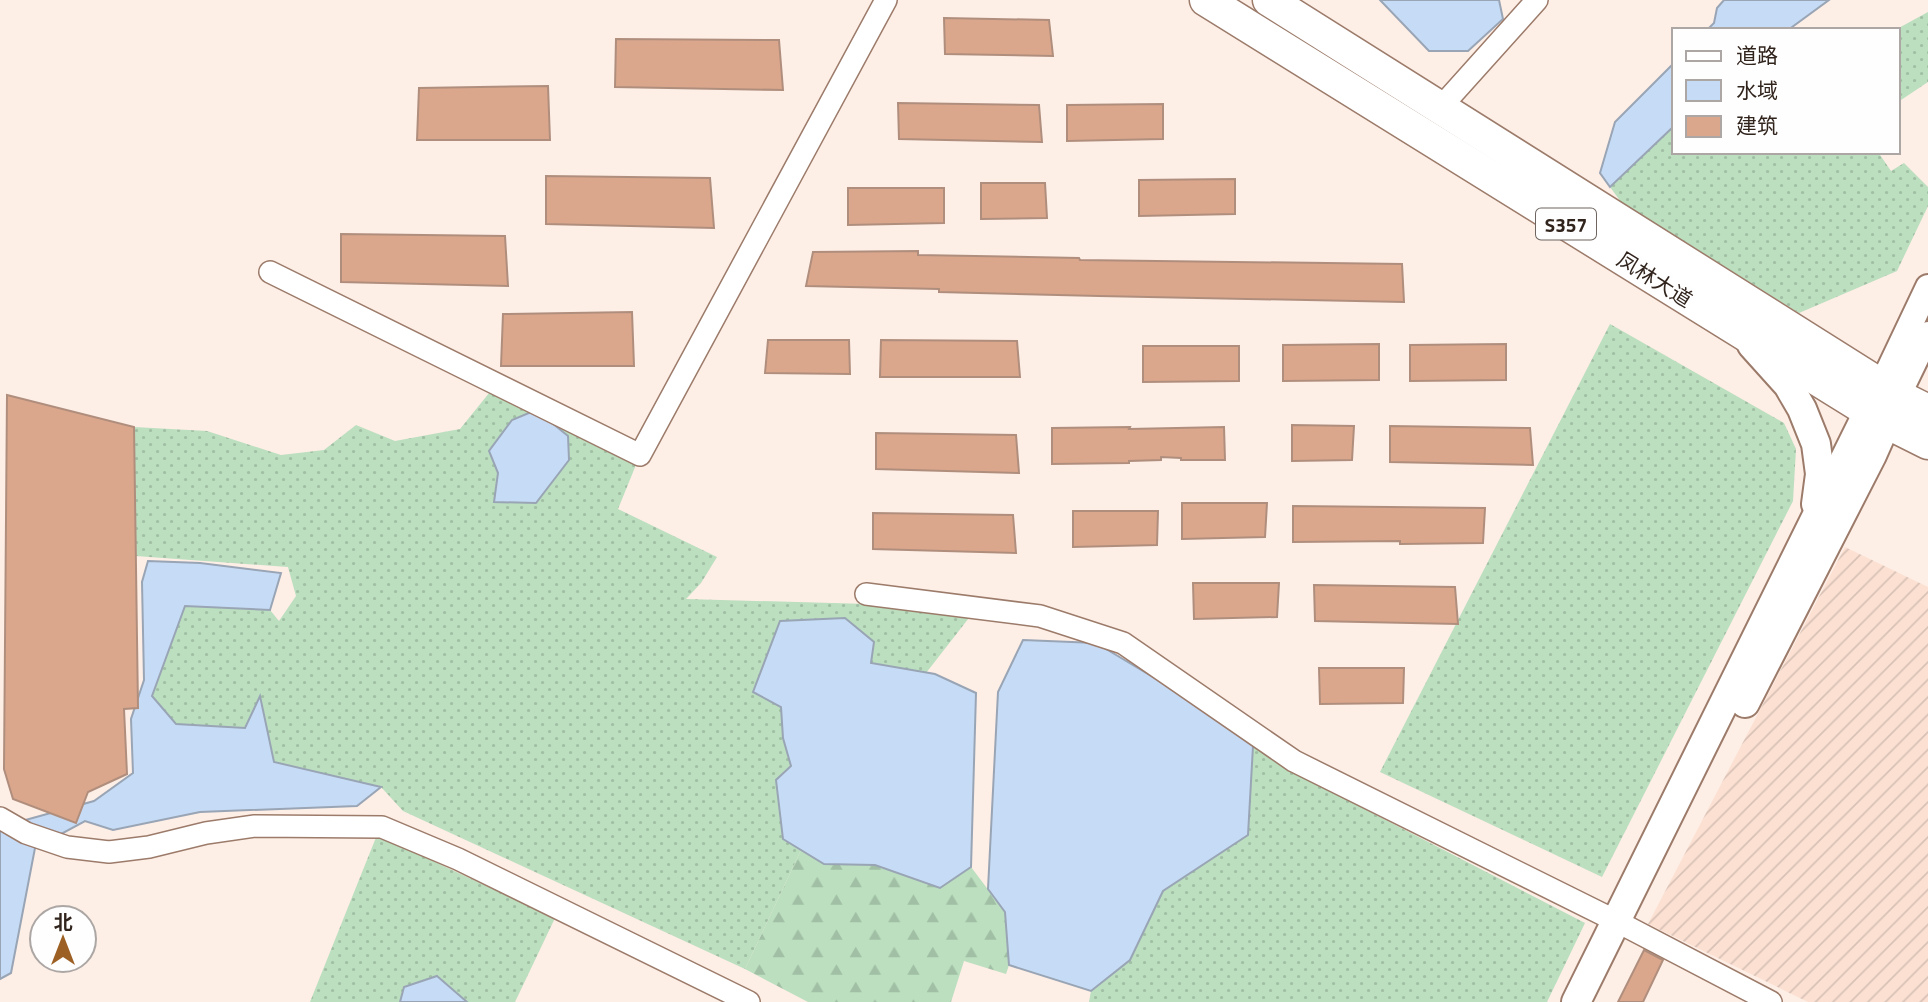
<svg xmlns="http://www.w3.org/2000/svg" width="1928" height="1002" viewBox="0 0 1928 1002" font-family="'Titillium Web','Noto Sans SC',sans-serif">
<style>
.industrial{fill:url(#industrial-furrows)}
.forest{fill:url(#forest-firs)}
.garden{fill:url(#garden-dots)}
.water{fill:#c6dcf6;stroke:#99a5b5;stroke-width:2}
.building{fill:#dba78c;stroke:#b08e7d;stroke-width:2}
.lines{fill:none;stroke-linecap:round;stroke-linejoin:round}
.minor-casing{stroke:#9c7b6a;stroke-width:24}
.tertiary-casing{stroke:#9c7b6a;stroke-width:28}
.secondary-casing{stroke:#9c7b6a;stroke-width:32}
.primary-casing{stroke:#9c7b6a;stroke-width:35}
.minor{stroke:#fff;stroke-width:21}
.tertiary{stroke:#fff;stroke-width:24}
.secondary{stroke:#fff;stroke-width:28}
.primary{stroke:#fff;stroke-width:32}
.labels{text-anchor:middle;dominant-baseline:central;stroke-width:7;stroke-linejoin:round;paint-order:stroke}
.shield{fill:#fefefe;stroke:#6e6560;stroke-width:2}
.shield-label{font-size:19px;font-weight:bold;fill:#31241d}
.street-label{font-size:21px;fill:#31241d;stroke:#fefefe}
</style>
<defs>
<pattern id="industrial-furrows" width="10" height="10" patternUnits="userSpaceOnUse" patternTransform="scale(1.75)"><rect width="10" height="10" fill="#fce1d3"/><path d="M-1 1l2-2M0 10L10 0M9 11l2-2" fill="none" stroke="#d8c1b5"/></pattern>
<pattern id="forest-firs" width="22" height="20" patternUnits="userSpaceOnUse" patternTransform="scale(1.75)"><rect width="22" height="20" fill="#bbdfbf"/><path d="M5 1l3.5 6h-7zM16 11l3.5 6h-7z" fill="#a1bfa4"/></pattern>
<pattern id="garden-dots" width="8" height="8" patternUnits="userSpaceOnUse" patternTransform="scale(1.75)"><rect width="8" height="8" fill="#bbdfbf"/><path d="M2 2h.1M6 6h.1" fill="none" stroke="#a1bfa4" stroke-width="1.8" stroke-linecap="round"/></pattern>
</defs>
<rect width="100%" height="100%" fill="#fdeee6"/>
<polygon class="industrial" points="1845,547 1928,587 1928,1002 1808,1002 1648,924"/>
<polygon class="forest" points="801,850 824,864 875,865 940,888 971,867 1005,912 1009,965 1006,974 964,961 951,1002 808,1002 745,969"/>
<g class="garden">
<polygon points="1928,12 1928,82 1898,102 1898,30 1895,30"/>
<polygon points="1674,126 1674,152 1878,152 1891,171 1904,163 1928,187 1928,206 1897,271 1799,313 1621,202 1610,187"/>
<polygon points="1610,324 1784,423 1796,449 1793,501 1602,877 1380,772"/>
<polygon points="494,387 640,455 618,509 717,557 701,583 686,599 867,604 972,614 926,673 871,663 781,707 783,738 791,766 783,839 801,850 745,969 403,811 381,787 273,762 260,697 245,728 176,724 152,696 185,606 270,610 279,621 296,596 288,567 136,556 134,427 207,431 281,455 324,450 356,425 395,441 460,429"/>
<polygon points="1253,746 1291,771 1585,923 1547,1002 1089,1002 1091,991 1130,960 1163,891 1248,835"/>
<polygon points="377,835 555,918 515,1002 310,1002"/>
</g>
<g class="water">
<polygon points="1380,0 1499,0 1503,19 1468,51 1429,51"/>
<polygon points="1724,0 1829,0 1788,30 1707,30 1714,23 1717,8"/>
<polygon points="1674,63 1674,126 1610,187 1600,173 1615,122"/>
<polygon points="536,410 568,436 569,460 536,503 494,502 498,473 489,451 512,420"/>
<polygon points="148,561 200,563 281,573 270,610 185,606 152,696 176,724 245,728 260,696 274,762 381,787 357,806 200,812 113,830 85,821 35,848 11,973 0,979 0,827 94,801 133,773 131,719 144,680 142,582"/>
<polygon points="845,618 874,642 871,663 935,674 976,693 971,867 940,888 875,865 824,864 783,839 776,780 791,766 783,738 781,707 753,692 780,621"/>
<polygon points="1023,640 1096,643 1183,695 1253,746 1248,835 1163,891 1130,960 1091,991 1009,965 1005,912 988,889 998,692"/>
<polygon points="437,976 467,1002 400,1002 404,987"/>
</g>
<g class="building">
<polygon points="944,18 1049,20 1053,56 945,54"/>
<polygon points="616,39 779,40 783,90 615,87"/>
<polygon points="548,86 550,140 417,140 419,88"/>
<polygon points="898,103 1039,105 1042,142 899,139"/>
<polygon points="1163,104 1163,139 1067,141 1067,105"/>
<polygon points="546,176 710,178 714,228 546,224"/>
<polygon points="1235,179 1235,214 1139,216 1139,180"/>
<polygon points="981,183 1045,183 1047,218 981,219"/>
<polygon points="848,188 944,188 944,223 848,225"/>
<polygon points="341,234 505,236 508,286 341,282"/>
<polygon points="918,251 918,255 1079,258 1080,260 1402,264 1404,302 1099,296 939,292 939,289 806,286 813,252"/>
<polygon points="632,312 634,366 501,366 503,314"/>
<polygon points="768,340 849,340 850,374 765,373"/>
<polygon points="881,340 1017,341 1020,377 880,377"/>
<polygon points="1379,344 1379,380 1283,381 1283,345"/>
<polygon points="1506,344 1506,380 1410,381 1410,345"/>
<polygon points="1143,346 1239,346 1239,381 1143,382"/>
<polygon points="7,395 134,427 138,708 124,709 127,774 88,792 76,823 13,799 4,769"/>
<polygon points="1292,425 1354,426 1352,460 1292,461"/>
<polygon points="1390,426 1530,428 1533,465 1390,462"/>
<polygon points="1130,427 1129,429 1224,427 1225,460 1181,460 1181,458 1161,457 1161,460 1129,461 1129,463 1052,464 1052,428"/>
<polygon points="876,433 1016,435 1019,473 876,469"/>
<polygon points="1182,503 1267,503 1265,537 1182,539"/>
<polygon points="1293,506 1485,508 1483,543 1400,544 1400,541 1293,542"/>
<polygon points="1073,511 1158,511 1157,545 1073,547"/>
<polygon points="873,513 1013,515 1016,553 873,549"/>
<polygon points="1193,583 1279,583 1277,617 1194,619"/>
<polygon points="1314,585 1455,587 1458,624 1315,621"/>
<polygon points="1319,668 1404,668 1403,703 1320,704"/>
<polygon points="1644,950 1663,960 1643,1002 1618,1002"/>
</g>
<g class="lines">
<g class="minor-casing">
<g id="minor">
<polyline points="1440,108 1537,0"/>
<polyline points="270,272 640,455 886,0"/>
<polyline points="866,594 1040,616 1123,643 1294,761 1616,921 1771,1002"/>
<polyline points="0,818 26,833 67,847 109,852 149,847 206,833 255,826 382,827 458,859 749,1002"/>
</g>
</g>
<g class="tertiary-casing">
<g id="tertiary">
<polyline points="1881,386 1928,287"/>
<polyline points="1898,396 1928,334"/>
</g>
</g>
<g class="secondary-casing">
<g id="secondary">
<polyline points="1752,345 1788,385 1802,409 1816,444 1820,474 1816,504"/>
<polyline points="1745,703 1872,455 1896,401"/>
<polyline points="1576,1002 1878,392"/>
</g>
</g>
<g class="primary-casing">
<g id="primary">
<polyline points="1206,0 1886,422 1928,443"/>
<polyline points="1269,0 1898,396 1928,411"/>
</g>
</g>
<use href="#minor" class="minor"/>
<use href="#tertiary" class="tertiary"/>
<use href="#secondary" class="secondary"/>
<use href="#primary" class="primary"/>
</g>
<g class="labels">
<rect class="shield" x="1536" y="208.5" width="60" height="31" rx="5"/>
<g class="shield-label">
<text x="1566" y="224">S357</text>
</g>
<g class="street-label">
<text transform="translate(1655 279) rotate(32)">凤林大道</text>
</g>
</g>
<rect x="1672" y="28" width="228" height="126" fill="#fefefe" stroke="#aca7a4" stroke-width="2"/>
<rect x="1686" y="51" width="35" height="10" fill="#ffffff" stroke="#aca7a4" stroke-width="2"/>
<text x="1736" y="63" font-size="21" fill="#31241d">道路</text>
<rect x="1686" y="80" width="35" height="21" fill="#c6dcf6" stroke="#aca7a4" stroke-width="2"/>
<text x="1736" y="98" font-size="21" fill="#31241d">水域</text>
<rect x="1686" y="116" width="35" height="21" fill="#dba78c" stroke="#aca7a4" stroke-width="2"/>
<text x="1736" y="133" font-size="21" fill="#31241d">建筑</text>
<g transform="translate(63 939)"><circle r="33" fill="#fefefe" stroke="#aca7a4" stroke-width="2"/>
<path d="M0-5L12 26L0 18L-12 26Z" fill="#9d6024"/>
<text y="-10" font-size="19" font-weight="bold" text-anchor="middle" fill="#31241d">北</text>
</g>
</svg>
